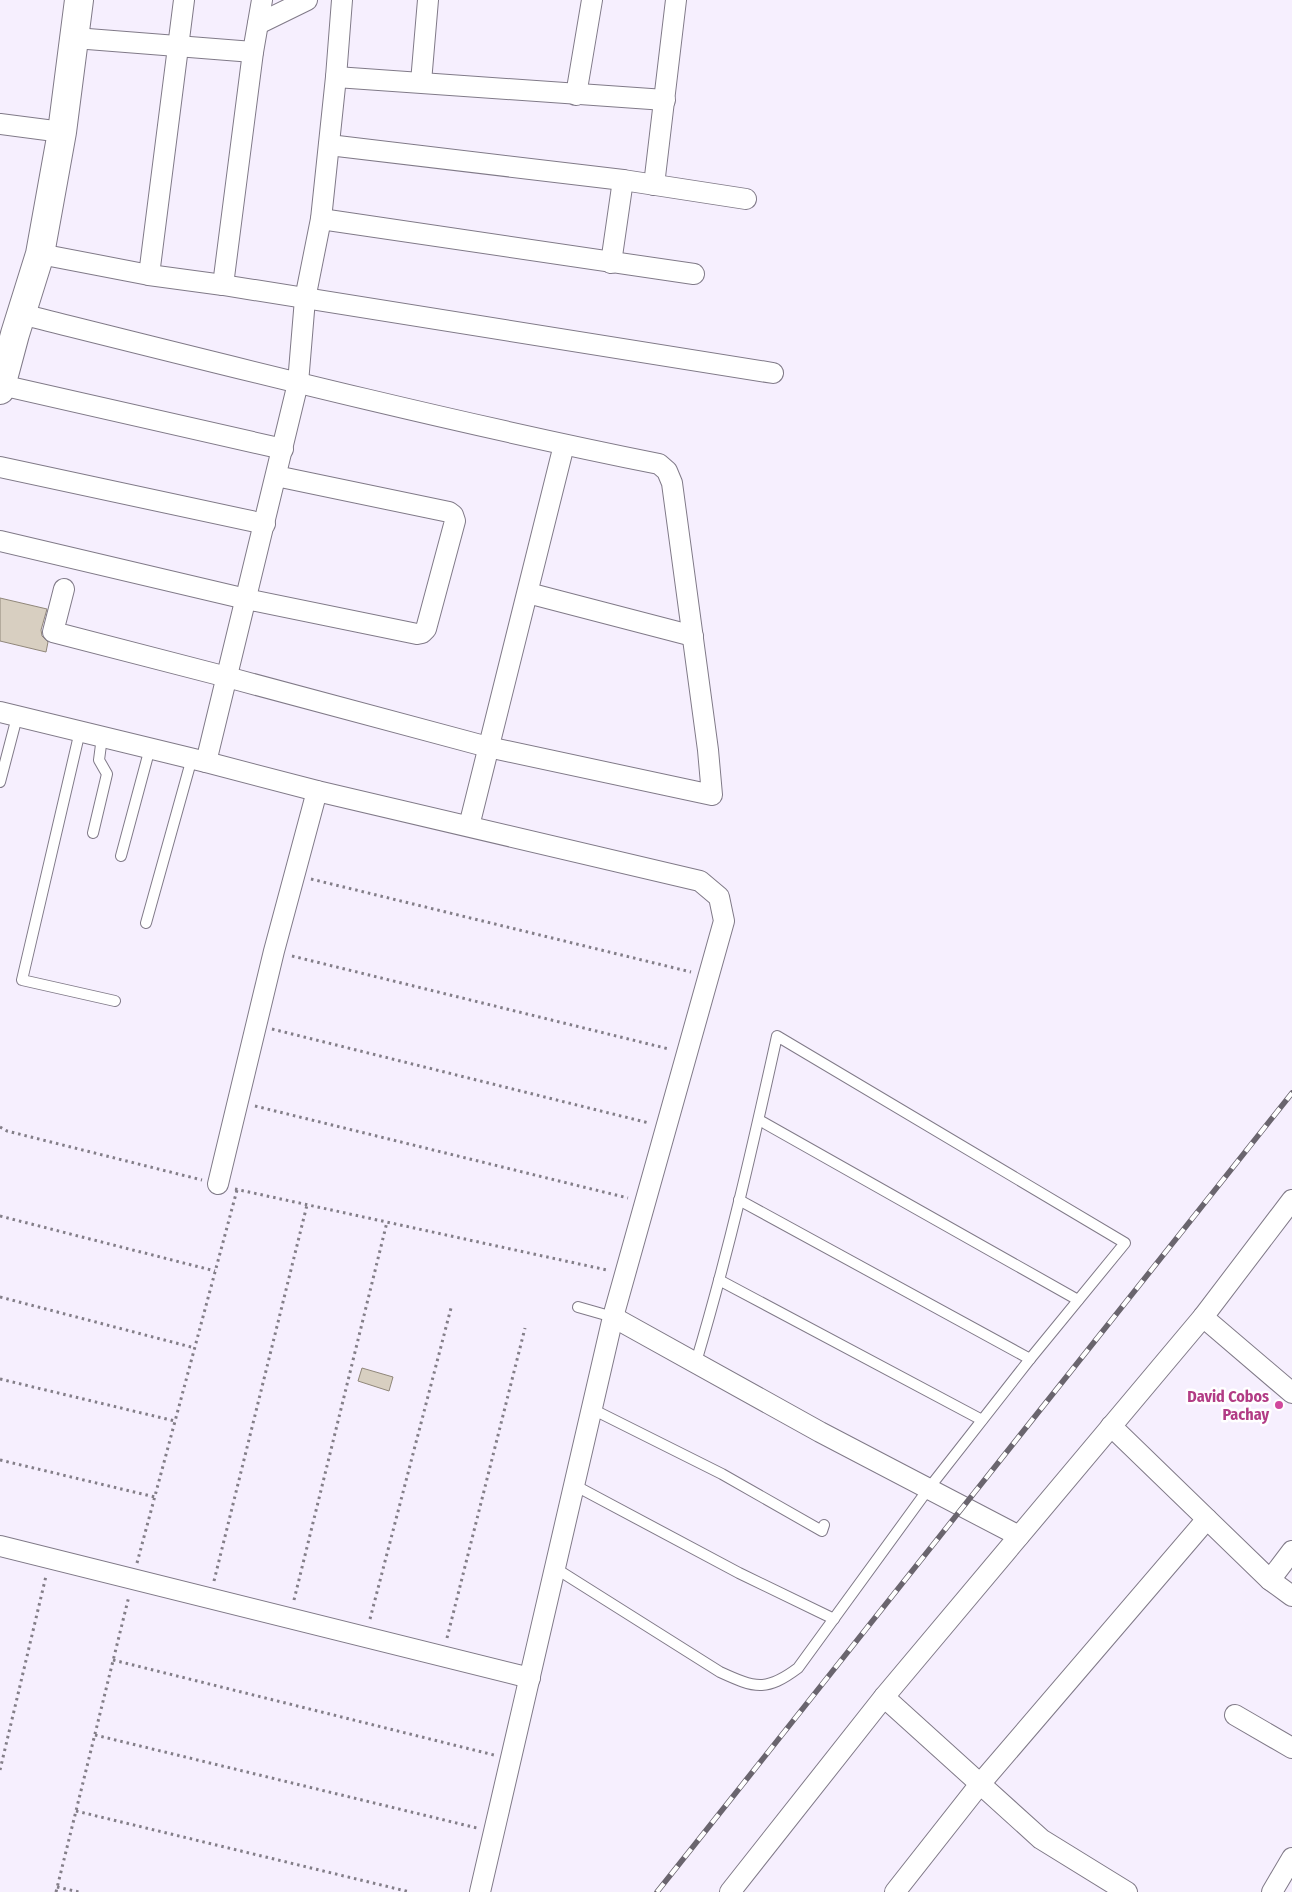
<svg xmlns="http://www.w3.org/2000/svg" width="1292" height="1892" viewBox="0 0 1292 1892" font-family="'Fira Sans Condensed',sans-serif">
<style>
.building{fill:#d8cfc1;stroke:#90877a}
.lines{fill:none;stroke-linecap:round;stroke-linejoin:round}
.lane-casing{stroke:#807a88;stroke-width:12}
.street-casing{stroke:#807a88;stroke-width:22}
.secondary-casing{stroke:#807a88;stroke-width:30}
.path{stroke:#837e88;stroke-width:3;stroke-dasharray:2.5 4;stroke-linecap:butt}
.lane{stroke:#fff;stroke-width:10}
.street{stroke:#fff;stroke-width:20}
.secondary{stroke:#fff;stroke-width:28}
.rail-casing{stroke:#6a656e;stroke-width:5.5}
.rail{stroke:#fff;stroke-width:4;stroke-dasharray:11;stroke-linecap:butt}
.hotel-dot{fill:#d1479c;stroke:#fff;stroke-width:2}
.labels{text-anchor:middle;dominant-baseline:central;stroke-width:5;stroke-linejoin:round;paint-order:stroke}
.hotel-label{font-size:16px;font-weight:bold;fill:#b23c85;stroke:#fff;text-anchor:end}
</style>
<rect width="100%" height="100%" fill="#f6effe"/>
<g class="building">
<polygon points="0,598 47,609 41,630 42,636 48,642 46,652 0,641"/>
<polygon points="362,1368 393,1377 389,1391 358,1381"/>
</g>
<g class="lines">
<g class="lane-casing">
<g id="lane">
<polyline points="80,731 22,980 115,1001"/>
<polyline points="0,782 17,717"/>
<polyline points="93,833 107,774 99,760 102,737"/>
<polyline points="121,856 150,748"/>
<polyline points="146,923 192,758"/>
<polyline points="759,1120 1078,1300"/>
<polyline points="739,1200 1030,1359"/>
<polyline points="719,1280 982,1420"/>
<polyline points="578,1307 613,1317"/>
<polyline points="592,1409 722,1474 822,1531 824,1525"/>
<polyline points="574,1485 739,1573 834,1619"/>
<path d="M555 1568 720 1672C755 1688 766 1692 798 1668L929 1488 1030 1359 1125 1243 777 1036C753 1145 728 1255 696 1362"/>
</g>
</g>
<g class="street-casing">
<g id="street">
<polyline points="258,24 307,0"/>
<polyline points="75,38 253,52"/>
<polyline points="336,77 665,100"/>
<polyline points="421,82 428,0"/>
<polyline points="576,95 592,0"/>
<polyline points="0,124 62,132"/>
<polyline points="329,145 623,180 746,199"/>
<polyline points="654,185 676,0"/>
<polyline points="321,219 694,274"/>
<polyline points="40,254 149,275 223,285 773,373"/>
<polyline points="611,263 623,180"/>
<polyline points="149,275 184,0"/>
<polyline points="223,285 253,52 262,0"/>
<path d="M21 314C233 367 445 421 659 464L667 471 672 483 708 750 712 795 488 747 227 677 53 632 64 589"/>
<polyline points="1,385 283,449"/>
<polyline points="0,467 265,524"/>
<polyline points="0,541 246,599 417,634 422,633 426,629 455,521 453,515 449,512 276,476"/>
<polyline points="528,593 693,636"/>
<polyline points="0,712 206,762 317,791 700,881 719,897 724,921 613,1317 480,1892"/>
<polyline points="206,762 298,383 305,299 321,219 336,77 342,0"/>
<polyline points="469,826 564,445"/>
<polyline points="218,1184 274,951 317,791"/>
<polyline points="613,1317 820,1432 1019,1536"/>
<polyline points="1203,1317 1292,1393"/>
<polyline points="1111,1426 1270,1580 1292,1596"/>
<polyline points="0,1546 530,1678"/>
<polyline points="1270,1580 1292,1551"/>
<polyline points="884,1697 1041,1839 1127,1892"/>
<polyline points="1235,1715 1292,1748"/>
<polyline points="730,1892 884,1697 1203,1317 1292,1200"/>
<polyline points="895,1892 980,1784 1207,1519"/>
<polyline points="1272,1892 1292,1858"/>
</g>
</g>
<g class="secondary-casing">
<polyline id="secondary" points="0,390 15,334 40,254 62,132 79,0"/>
</g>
<g class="path">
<polyline points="311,879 691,972"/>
<polyline points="292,956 669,1049"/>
<polyline points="272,1029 649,1123"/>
<polyline points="255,1106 628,1198"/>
<polyline points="0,1127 7,1131 202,1180"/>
<polyline points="235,1189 607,1270"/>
<polyline points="0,1216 215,1271"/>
<polyline points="0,1297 195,1348"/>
<polyline points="0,1379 175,1421"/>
<polyline points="0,1460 155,1497"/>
<polyline points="137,1563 237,1190"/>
<polyline points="214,1581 307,1205"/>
<polyline points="294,1600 387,1222"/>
<polyline points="370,1619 451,1308"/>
<polyline points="447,1638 525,1328"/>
<polyline points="113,1660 494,1755"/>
<polyline points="95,1735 477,1828"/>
<polyline points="0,1770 46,1576"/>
<polyline points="76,1811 410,1892"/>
<polyline points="57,1887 79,1892"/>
<polyline points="56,1892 129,1596"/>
</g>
<use href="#lane" class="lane"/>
<use href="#street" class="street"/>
<use href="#secondary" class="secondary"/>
<g class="rail-casing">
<polyline id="rail" points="657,1892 1292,1093"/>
</g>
<use href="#rail" class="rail"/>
</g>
<circle class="hotel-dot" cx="1279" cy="1405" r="5"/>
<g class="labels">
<g class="hotel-label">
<text x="1269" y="1396">David Cobos<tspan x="1269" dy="18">Pachay</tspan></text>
</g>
</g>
</svg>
